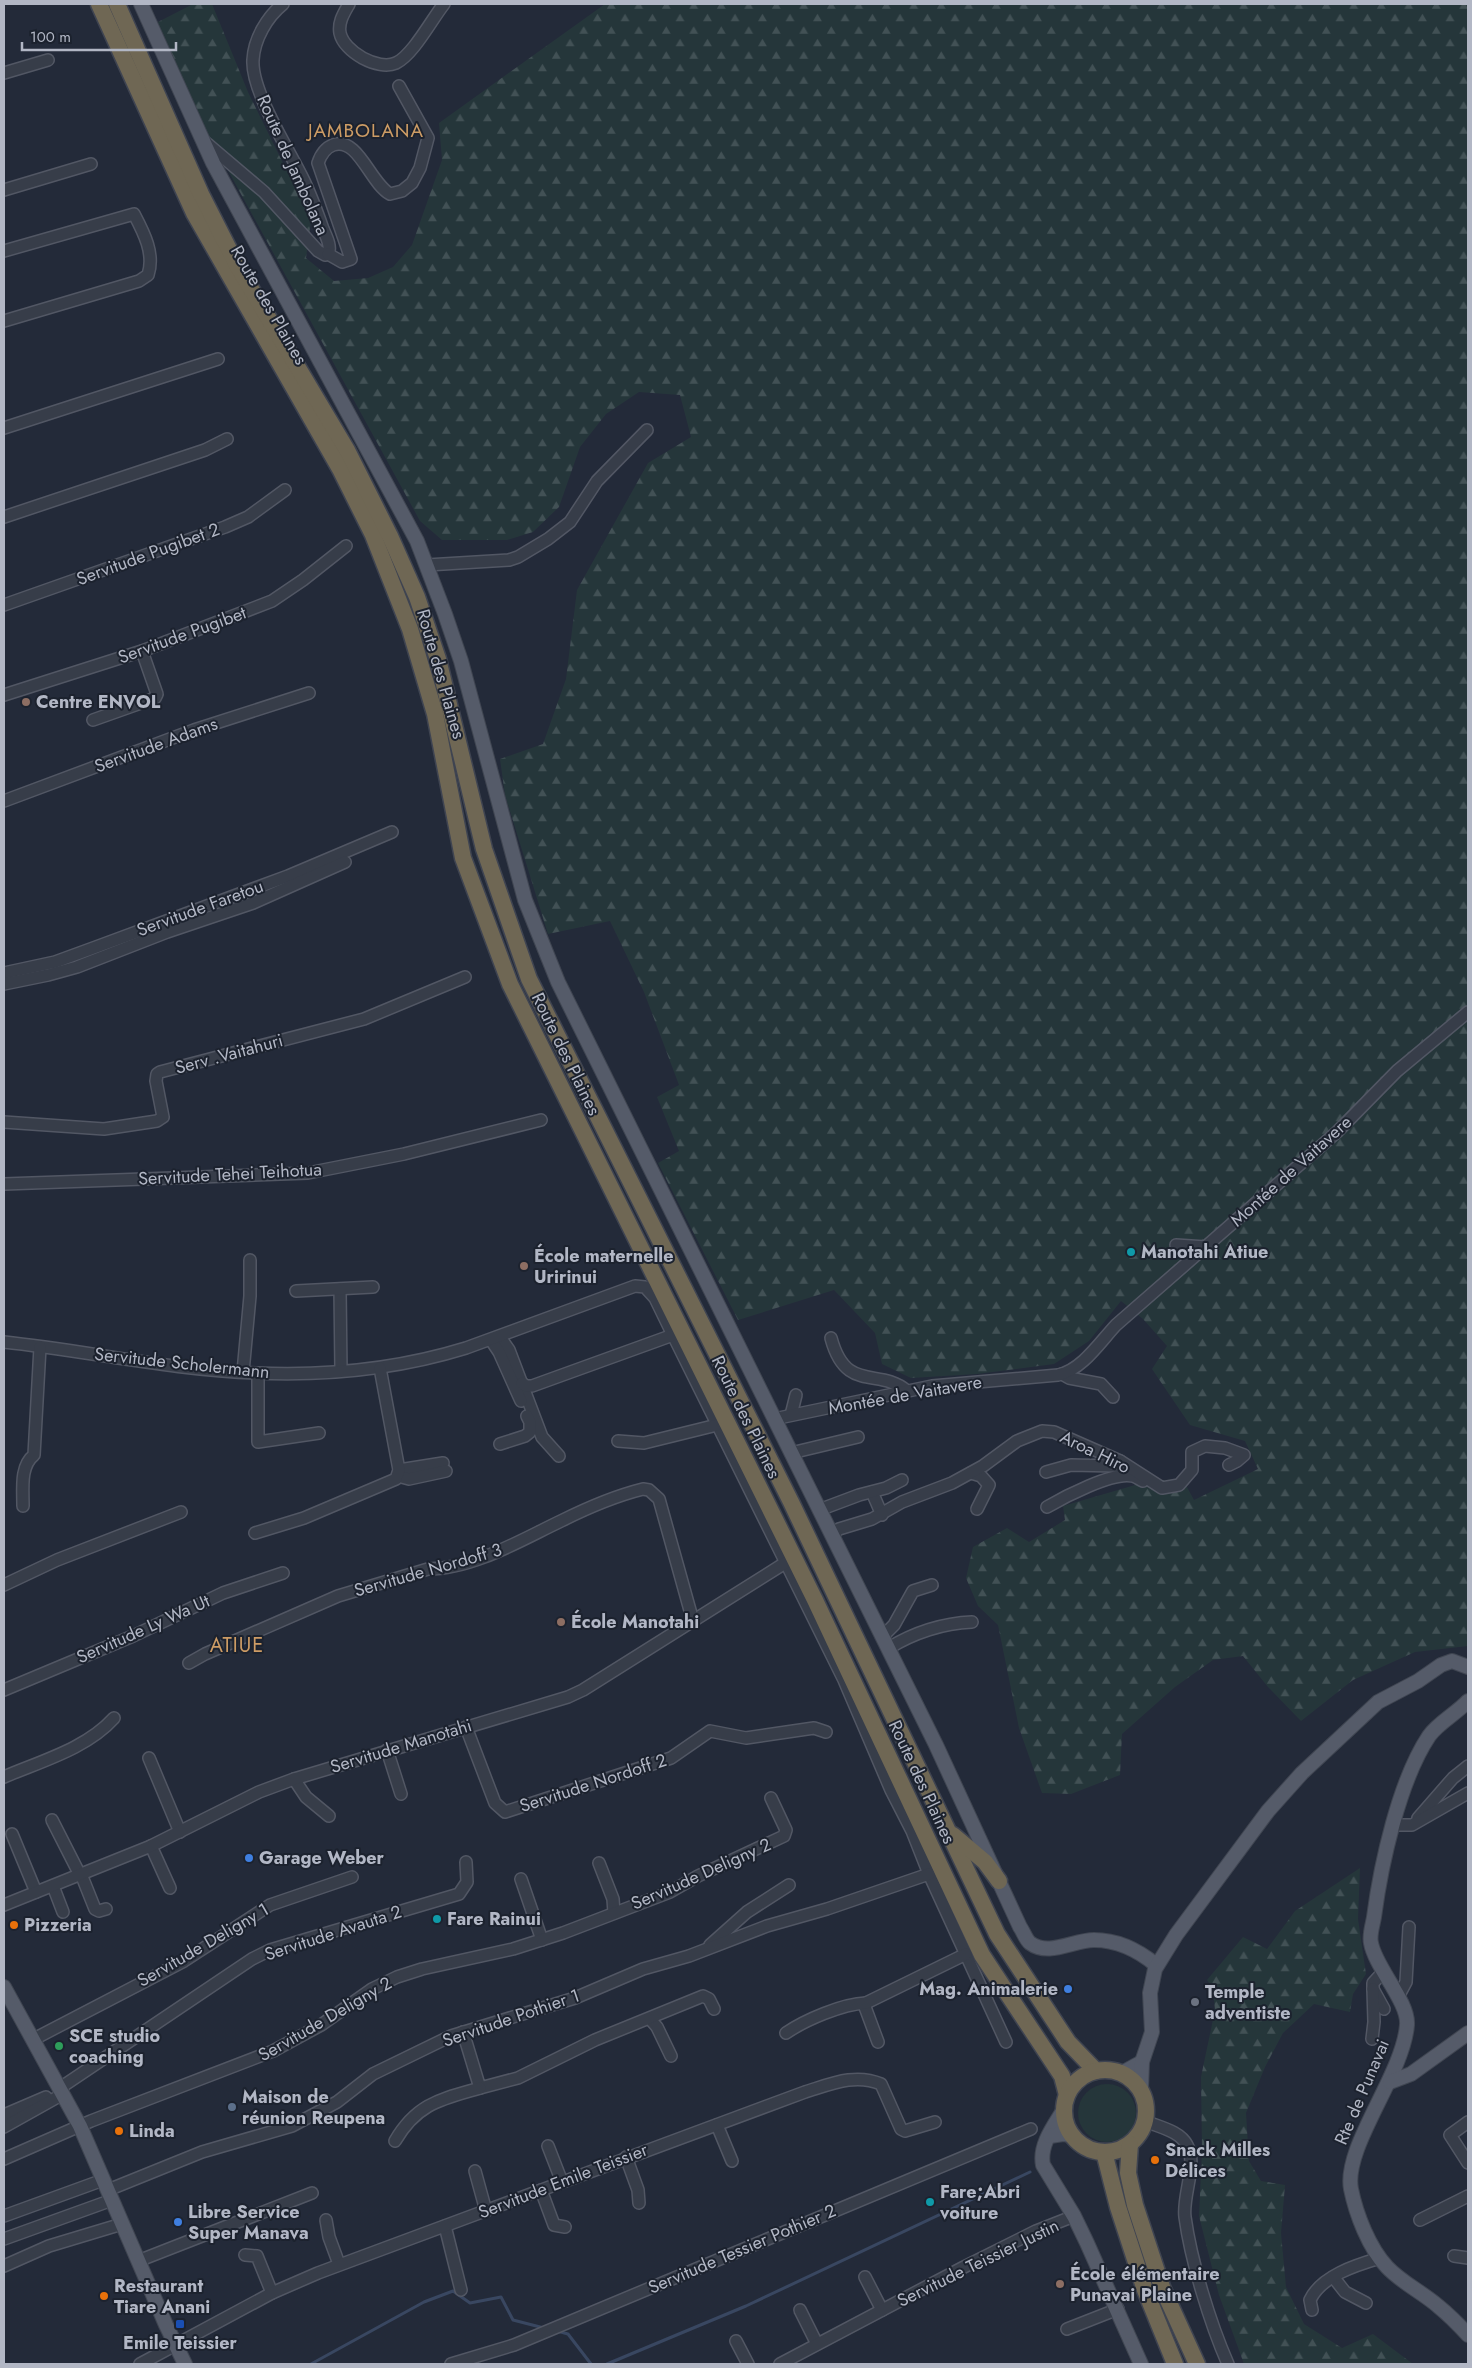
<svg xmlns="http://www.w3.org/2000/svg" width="1472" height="2368" viewBox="0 0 1472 2368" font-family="Jost,sans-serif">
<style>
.grass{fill:#25363a}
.forest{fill:url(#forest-firs)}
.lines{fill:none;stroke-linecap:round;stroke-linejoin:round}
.stream{stroke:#394761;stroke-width:3}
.minor-casing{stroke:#525764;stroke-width:14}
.major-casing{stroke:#404652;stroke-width:16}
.highway-casing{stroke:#3f4451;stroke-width:19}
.minor{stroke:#373d49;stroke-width:11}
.major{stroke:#555b69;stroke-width:14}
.highway{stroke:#6f6754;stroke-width:16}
.education-dot{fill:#8d6e63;stroke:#1c222e;stroke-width:2}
.culture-dot{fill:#0f9aa8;stroke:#1c222e;stroke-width:2}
.shop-dot{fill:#3f7fe0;stroke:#1c222e;stroke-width:2}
.food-dot{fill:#e8710a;stroke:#1c222e;stroke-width:2}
.worship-dot{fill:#6b7280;stroke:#1c222e;stroke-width:2}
.leisure-dot{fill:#2e9e5b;stroke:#1c222e;stroke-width:2}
.service-dot{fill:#5c6f8a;stroke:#1c222e;stroke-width:2}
.transit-dot{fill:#1a4fb4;stroke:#1c222e;stroke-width:2}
.labels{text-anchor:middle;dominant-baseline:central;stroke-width:4;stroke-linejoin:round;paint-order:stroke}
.street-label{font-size:18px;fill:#b2b7c5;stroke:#1c222e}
.poi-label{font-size:18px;font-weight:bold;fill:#b2b7c5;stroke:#1c222e;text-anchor:start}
.neighbourhood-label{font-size:19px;letter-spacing:1px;fill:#cd9c65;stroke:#1c222e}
.quarter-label{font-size:20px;letter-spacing:1px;fill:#cd9c65;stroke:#1c222e}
</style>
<defs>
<pattern id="forest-firs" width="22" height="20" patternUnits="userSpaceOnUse" patternTransform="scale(1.25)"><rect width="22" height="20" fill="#25363a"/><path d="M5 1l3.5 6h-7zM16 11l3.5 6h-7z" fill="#425155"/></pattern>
</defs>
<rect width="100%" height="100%" fill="#232a39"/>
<circle class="grass" cx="1107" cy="2113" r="29"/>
<g class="forest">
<polygon points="193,4 212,4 248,92 311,220 306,258 334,281 368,278 393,267 412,245 442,160 439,123 605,4 1468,4 1468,1646 1415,1652 1353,1680 1301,1721 1268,1687 1243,1656 1213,1660 1175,1687 1122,1734 1120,1775 1071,1794 1042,1793 1019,1728 998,1625 978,1606 966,1578 973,1547 1007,1528 1029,1542 1065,1520 1063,1506 1142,1483 1182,1478 1194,1500 1258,1469 1245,1441 1190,1425 1152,1369 1167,1346 1143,1319 1121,1301 1089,1341 1054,1364 977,1374 911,1378 882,1364 875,1333 834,1290 738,1320 658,1163 679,1151 657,1097 679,1085 644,992 610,921 548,934 505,795 500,759 543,744 566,679 577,590 648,463 691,437 680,395 639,392 606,414 580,447 559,507 533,532 507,540 442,540 420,521 195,110 156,23"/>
<polygon points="1360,1868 1358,1919 1366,1974 1353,1994 1350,2012 1314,2004 1283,2033 1265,2067 1246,2113 1249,2161 1261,2181 1285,2185 1281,2233 1286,2287 1304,2324 1342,2348 1373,2334 1413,2364 1244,2364 1219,2295 1199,2216 1202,2151 1201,2077 1215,2010 1213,1989 1207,1980 1243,1937 1267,1949 1295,1911"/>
</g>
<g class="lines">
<g class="stream">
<polyline points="557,2331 568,2334 591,2364"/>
<polyline points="311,2364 424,2302 453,2291 470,2303 501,2297 513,2320 544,2328"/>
<polyline points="607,2364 746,2306 1030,2172"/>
</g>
<g class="minor-casing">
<g id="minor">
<path d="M349 4C344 13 338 22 340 33 344 52 378 71 396 63 413 55 432 19 444 4"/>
<polyline points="4,73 48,60"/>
<path d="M204 141 264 192 318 251 325 255 328 254C332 247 326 236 323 229 317 212 311 195 303 179 289 150 251 91 253 60 254 39 267 17 283 4"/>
<polyline points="4,190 91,164"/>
<path d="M4 251 134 214C144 233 155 254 148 275L139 281 4 321"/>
<path d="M328 254 342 262 351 259 318 163C321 154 325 148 333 145 358 136 370 183 390 194L402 191 412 183 420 168 428 138 399 86"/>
<polyline points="4,428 218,359"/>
<polyline points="4,517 205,450 227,439"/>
<polyline points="427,565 509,560 518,557 548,539 570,522 597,481 647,430"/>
<polyline points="4,605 225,527 248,517 285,490"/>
<polyline points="4,695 142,651 272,601 303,580 346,546"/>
<polyline points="93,720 155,698 157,694 142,651"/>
<polyline points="4,801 194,730 309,693"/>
<polyline points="4,973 55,962 96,947 288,876 392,832"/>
<polyline points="4,984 48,975 77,967 167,932 253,903 345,862"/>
<polyline points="4,1122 104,1129 157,1121 163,1117 156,1081 157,1074 160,1072 364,1019 465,977"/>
<polyline points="4,1184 308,1173 404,1154 541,1120"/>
<polyline points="1176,1245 1206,1247"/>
<polyline points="340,1289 341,1371"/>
<polyline points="296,1291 373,1287"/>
<polyline points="500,1337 509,1350 542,1437 559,1456"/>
<path d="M831 1338C846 1394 879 1367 907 1391"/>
<polyline points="491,1340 499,1352 521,1401"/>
<path d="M4 1342C88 1351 172 1370 256 1373 327 1376 398 1369 466 1348L635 1286 645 1287 655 1298 673 1335 844 1680 891 1790 912 1831 929 1874 1006 2042"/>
<polyline points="243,1372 250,1296 250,1260"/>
<polyline points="258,1374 258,1442 319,1433"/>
<polyline points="1062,1374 1069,1378 1101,1384 1113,1397"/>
<polyline points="522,1383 526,1386 532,1386 673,1335"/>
<polyline points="791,1415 796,1395"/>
<path d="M774 1419 932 1386 1058 1375C1082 1370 1100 1342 1116 1325L1337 1132 1397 1071 1468 1012"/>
<polyline points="618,1441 644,1443 717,1425"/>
<polyline points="500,1444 525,1436 530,1432 530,1422 527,1416"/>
<polyline points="791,1453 858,1437"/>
<polyline points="399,1470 443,1463"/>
<polyline points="1046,1472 1071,1465 1116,1466 1120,1461"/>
<polyline points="971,1473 981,1476 989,1485 977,1509"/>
<polyline points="398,1476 409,1479 446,1471"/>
<polyline points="872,1492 882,1515"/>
<path d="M23 1506C23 1488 20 1466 34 1455L40 1347"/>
<path d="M1047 1507C1064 1497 1112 1472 1132 1476 1135 1476 1140 1480 1143 1481"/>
<polyline points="819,1510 859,1495 886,1488 902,1480"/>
<polyline points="255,1533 304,1518 396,1479 399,1470 380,1368"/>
<polyline points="832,1535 839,1529 872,1519 902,1502 952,1483 983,1466 1017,1441 1042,1431 1054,1432 1120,1461 1162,1488 1179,1485 1192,1470 1192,1452 1205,1446 1225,1448 1244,1455 1237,1461 1229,1465"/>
<polyline points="4,1585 57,1560 181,1512"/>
<polyline points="883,1636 894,1625 913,1591 932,1585"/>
<path d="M889 1648C913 1633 943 1623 972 1622"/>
<path d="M189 1663 205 1654 338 1596 428 1569C473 1569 521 1540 561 1521 587 1508 615 1496 643 1489L649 1490 659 1499 693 1621"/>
<polyline points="4,1690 133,1636 223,1593 283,1573"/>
<polyline points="466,1727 495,1803 505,1812 671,1758 710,1731 746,1738 814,1728 826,1732"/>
<polyline points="387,1750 401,1794"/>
<polyline points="149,1758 180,1832"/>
<path d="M4 1777C41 1761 86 1749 114 1718"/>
<polyline points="294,1779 306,1797 329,1816"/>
<polyline points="1418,1818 1453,1778 1468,1766"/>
<polyline points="52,1820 80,1875"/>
<polyline points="1394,1825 1412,1825 1468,1793"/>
<polyline points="12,1834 36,1892"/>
<polyline points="151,1846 170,1888"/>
<polyline points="599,1863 613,1899 614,1913"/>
<polyline points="81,1874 95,1909 99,1911 106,1909"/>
<polyline points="521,1879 542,1940"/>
<polyline points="53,1886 63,1912"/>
<polyline points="4,1905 151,1846 259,1792 294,1779 568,1697 583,1690 785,1563"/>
<polyline points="710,1945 747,1912 789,1885"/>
<polyline points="1384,1971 1373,1983 1373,1989 1384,2009"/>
<polyline points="1398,1997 1406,1982 1409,1927"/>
<polyline points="866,2003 865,2007 878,2042"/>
<polyline points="650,2019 657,2027 671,2056"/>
<polyline points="463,2032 480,2088 518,2078 595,2040 703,1996 709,1999 714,2009"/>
<path d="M786 2033C805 2020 842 2004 866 2003L966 1954"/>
<polyline points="34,2039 184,1961 270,1905 352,1877"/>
<polyline points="1372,2039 1374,2022 1373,1989"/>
<polyline points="60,2088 252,1959 270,1950 459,1894 467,1882 466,1862"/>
<polyline points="4,2115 46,2097"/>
<path d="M1145 2121C1159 2127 1180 2131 1187 2145 1198 2164 1182 2196 1185 2217 1191 2261 1210 2323 1228 2364"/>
<polyline points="1468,2122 1450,2135 1468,2163"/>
<polyline points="717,2125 732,2161"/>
<polyline points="4,2127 63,2094"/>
<path d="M395 2141C417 2103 442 2099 480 2088"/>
<polyline points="548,2146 562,2182"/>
<polyline points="626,2157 638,2190 639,2203"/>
<polyline points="4,2159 91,2121 273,2051 321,2025 372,1989 397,1977 422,1969 513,1949 563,1933 670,1892 698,1876 784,1836 786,1830 771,1798"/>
<polyline points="475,2171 486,2211"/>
<polyline points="108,2190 202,2152 292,2126 337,2102 373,2074 451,2036 575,1998 643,1969 689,1956 767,1926 827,1909 929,1874"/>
<polyline points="541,2190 554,2225 565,2227"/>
<polyline points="4,2216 103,2180"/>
<polyline points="326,2220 329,2237 339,2264"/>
<polyline points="1420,2220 1468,2196"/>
<polyline points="445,2226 461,2290"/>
<polyline points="4,2239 112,2200"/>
<polyline points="245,2255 257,2256 272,2293"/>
<polyline points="1454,2256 1468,2258"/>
<polyline points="138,2261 312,2193"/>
<polyline points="4,2266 49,2246 122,2224"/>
<polyline points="865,2277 882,2310"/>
<polyline points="1334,2278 1345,2292 1366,2303"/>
<polyline points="800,2310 817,2344"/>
<path d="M1312 2310 1310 2300C1321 2276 1356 2265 1380 2258"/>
<polyline points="1067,2329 1118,2309"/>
<polyline points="736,2341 748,2364"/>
<path d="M140 2364 272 2293 318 2273 805 2092C831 2084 855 2073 881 2084L901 2129 905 2131 935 2122"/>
<polyline points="451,2364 514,2345 1031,2129"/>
<polyline points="780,2364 962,2268 1036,2231 1074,2216"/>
</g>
</g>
<g class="major-casing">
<g id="major">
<path d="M141 4 213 163 417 541 445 614 461 661 525 900 558 982 936 1745 1020 1927C1023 1931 1026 1940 1030 1943 1049 1957 1073 1940 1094 1940 1118 1940 1138 1950 1156 1965"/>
<path d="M1468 1701C1457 1713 1438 1723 1429 1736 1399 1781 1381 1864 1374 1917 1373 1924 1369 1935 1371 1943 1375 1967 1409 2002 1407 2025 1403 2075 1343 2147 1351 2189 1356 2214 1369 2248 1387 2267 1402 2283 1422 2292 1438 2306 1449 2315 1459 2325 1468 2335"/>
<polyline points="4,1987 80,2126 166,2325 185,2364"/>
<polyline points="1122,2073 1142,2062"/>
<polyline points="1390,2082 1411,2074 1468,2033"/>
<polyline points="1141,2090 1142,2062 1152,2032 1150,1993 1155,1969 1176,1935 1268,1811 1302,1773 1378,1702 1418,1681 1441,1665 1452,1661 1468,1667"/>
<path d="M1063 2111C1053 2127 1039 2146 1043 2165L1074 2216 1087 2243 1141 2364"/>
<polyline points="1050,2136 1063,2134 1071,2135"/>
</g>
</g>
<g class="highway-casing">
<g id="highway">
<polyline points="99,4 194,213 340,469 373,535 410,629 435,714 463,858 510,984 815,1600 982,1955 1062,2076 1067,2095"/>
<polyline points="117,4 201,194 238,267 347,450 390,536 417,597 438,659 484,849 529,979 791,1502 997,1934 1068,2042 1096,2071"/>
<polyline points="953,1835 985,1862 999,1881"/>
<circle cx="1105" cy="2111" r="41"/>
<polyline points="1130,2144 1128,2173 1135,2205 1162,2287 1197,2364"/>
<polyline points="1104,2152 1118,2207 1145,2290 1175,2364"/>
</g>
</g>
<use href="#minor" class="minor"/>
<use href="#major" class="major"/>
<use href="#highway" class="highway"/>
</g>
<g class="education-dot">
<circle cx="26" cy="702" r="5"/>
<circle cx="524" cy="1266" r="5"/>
<circle cx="561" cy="1622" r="5"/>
<circle cx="1060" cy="2284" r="5"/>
</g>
<g class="culture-dot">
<circle cx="1131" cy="1252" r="5"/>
<circle cx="437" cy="1919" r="5"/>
<circle cx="930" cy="2202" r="5"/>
</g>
<g class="shop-dot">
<circle cx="249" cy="1858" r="5"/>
<circle cx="1068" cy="1989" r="5"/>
<circle cx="178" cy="2222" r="5"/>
</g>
<g class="food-dot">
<circle cx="14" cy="1925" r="5"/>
<circle cx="119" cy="2131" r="5"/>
<circle cx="1155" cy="2160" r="5"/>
<circle cx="104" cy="2296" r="5"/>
</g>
<circle class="worship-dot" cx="1195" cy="2002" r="5"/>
<circle class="leisure-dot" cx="59" cy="2046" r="5"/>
<circle class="service-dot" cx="232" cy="2107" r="5"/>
<rect class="transit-dot" x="175" y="2319" width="10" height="10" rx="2.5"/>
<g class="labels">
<g class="street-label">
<text transform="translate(293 165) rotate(66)">Route de Jambolana</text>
<text transform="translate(269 305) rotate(60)">Route des Plaines</text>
<text transform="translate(148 554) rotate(-20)">Servitude Pugibet 2</text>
<text transform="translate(182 635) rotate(-20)">Servitude Pugibet</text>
<text transform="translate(441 674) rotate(74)">Route des Plaines</text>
<text transform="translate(156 745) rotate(-20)">Servitude Adams</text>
<text transform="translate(200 908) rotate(-20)">Servitude Faretou</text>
<text transform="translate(229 1054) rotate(-15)">Serv .Vaitahuri</text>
<text transform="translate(566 1054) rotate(64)">Route des Plaines</text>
<text transform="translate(1291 1171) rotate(-42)">Montée de Vaitavere</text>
<text transform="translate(230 1174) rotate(-3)">Servitude Tehei Teihotua</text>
<text transform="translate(182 1363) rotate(6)">Servitude Scholermann</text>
<text transform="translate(905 1395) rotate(-10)">Montée de Vaitavere</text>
<text transform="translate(746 1417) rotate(64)">Route des Plaines</text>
<text transform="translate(1095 1452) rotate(26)">Aroa Hiro</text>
<text transform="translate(428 1570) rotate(-16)">Servitude Nordoff 3</text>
<text transform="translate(143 1629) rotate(-24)">Servitude Ly Wa Ut</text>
<text transform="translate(401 1746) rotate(-17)">Servitude Manotahi</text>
<text transform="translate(922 1782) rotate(65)">Route des Plaines</text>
<text transform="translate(593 1783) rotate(-18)">Servitude Nordoff 2</text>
<text transform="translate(701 1874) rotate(-24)">Servitude Deligny 2</text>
<text transform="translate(333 1933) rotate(-18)">Servitude Avauta 2</text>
<text transform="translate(203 1945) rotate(-30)">Servitude Deligny 1</text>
<text transform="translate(511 2018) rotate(-19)">Servitude Pothier 1</text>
<text transform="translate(325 2019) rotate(-30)">Servitude Deligny 2</text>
<text transform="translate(1362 2092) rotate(-67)">Rte de Punavai</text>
<text transform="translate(563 2181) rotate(-21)">Servitude Emile Teissier</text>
<text transform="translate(742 2249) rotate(-23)">Servitude Tessier Pothier 2</text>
<text transform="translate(978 2263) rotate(-26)">Servitude Teissier Justin</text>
</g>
<g class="poi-label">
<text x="36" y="702">Centre ENVOL</text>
<text x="1141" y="1252">Manotahi Atiue</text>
<text x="534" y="1256">École maternelle<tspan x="534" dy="21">Uririnui</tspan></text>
<text x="571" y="1622">École Manotahi</text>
<text x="259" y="1858">Garage Weber</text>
<text x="447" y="1919">Fare Rainui</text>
<text x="24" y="1925">Pizzeria</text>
<text x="1058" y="1989" text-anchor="end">Mag. Animalerie</text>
<text x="1205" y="1992">Temple<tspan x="1205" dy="21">adventiste</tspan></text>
<text x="69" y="2036">SCE studio<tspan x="69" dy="21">coaching</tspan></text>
<text x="242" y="2097">Maison de<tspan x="242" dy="21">réunion Reupena</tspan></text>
<text x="129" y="2131">Linda</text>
<text x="1165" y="2150">Snack Milles<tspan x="1165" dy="21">Délices</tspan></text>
<text x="940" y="2192">Fare;Abri<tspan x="940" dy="21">voiture</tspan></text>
<text x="188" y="2212">Libre Service<tspan x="188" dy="21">Super Manava</tspan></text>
<text x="1070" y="2274">École élémentaire<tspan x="1070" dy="21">Punavai Plaine</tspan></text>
<text x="114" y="2286">Restaurant<tspan x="114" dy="21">Tiare Anani</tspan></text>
<text x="180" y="2343" text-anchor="middle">Emile Teissier</text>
</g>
<g class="neighbourhood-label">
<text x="366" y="130">JAMBOLANA</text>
</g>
<g class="quarter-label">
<text x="237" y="1645">ATIUE</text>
</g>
</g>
<rect width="1472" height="2368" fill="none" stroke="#b2b7c5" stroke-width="10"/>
<path d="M22 42v8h154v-8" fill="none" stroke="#b2b7c5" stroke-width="2.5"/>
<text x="30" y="42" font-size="15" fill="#b2b7c5" stroke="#1c222e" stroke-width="4" paint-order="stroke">100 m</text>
</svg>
